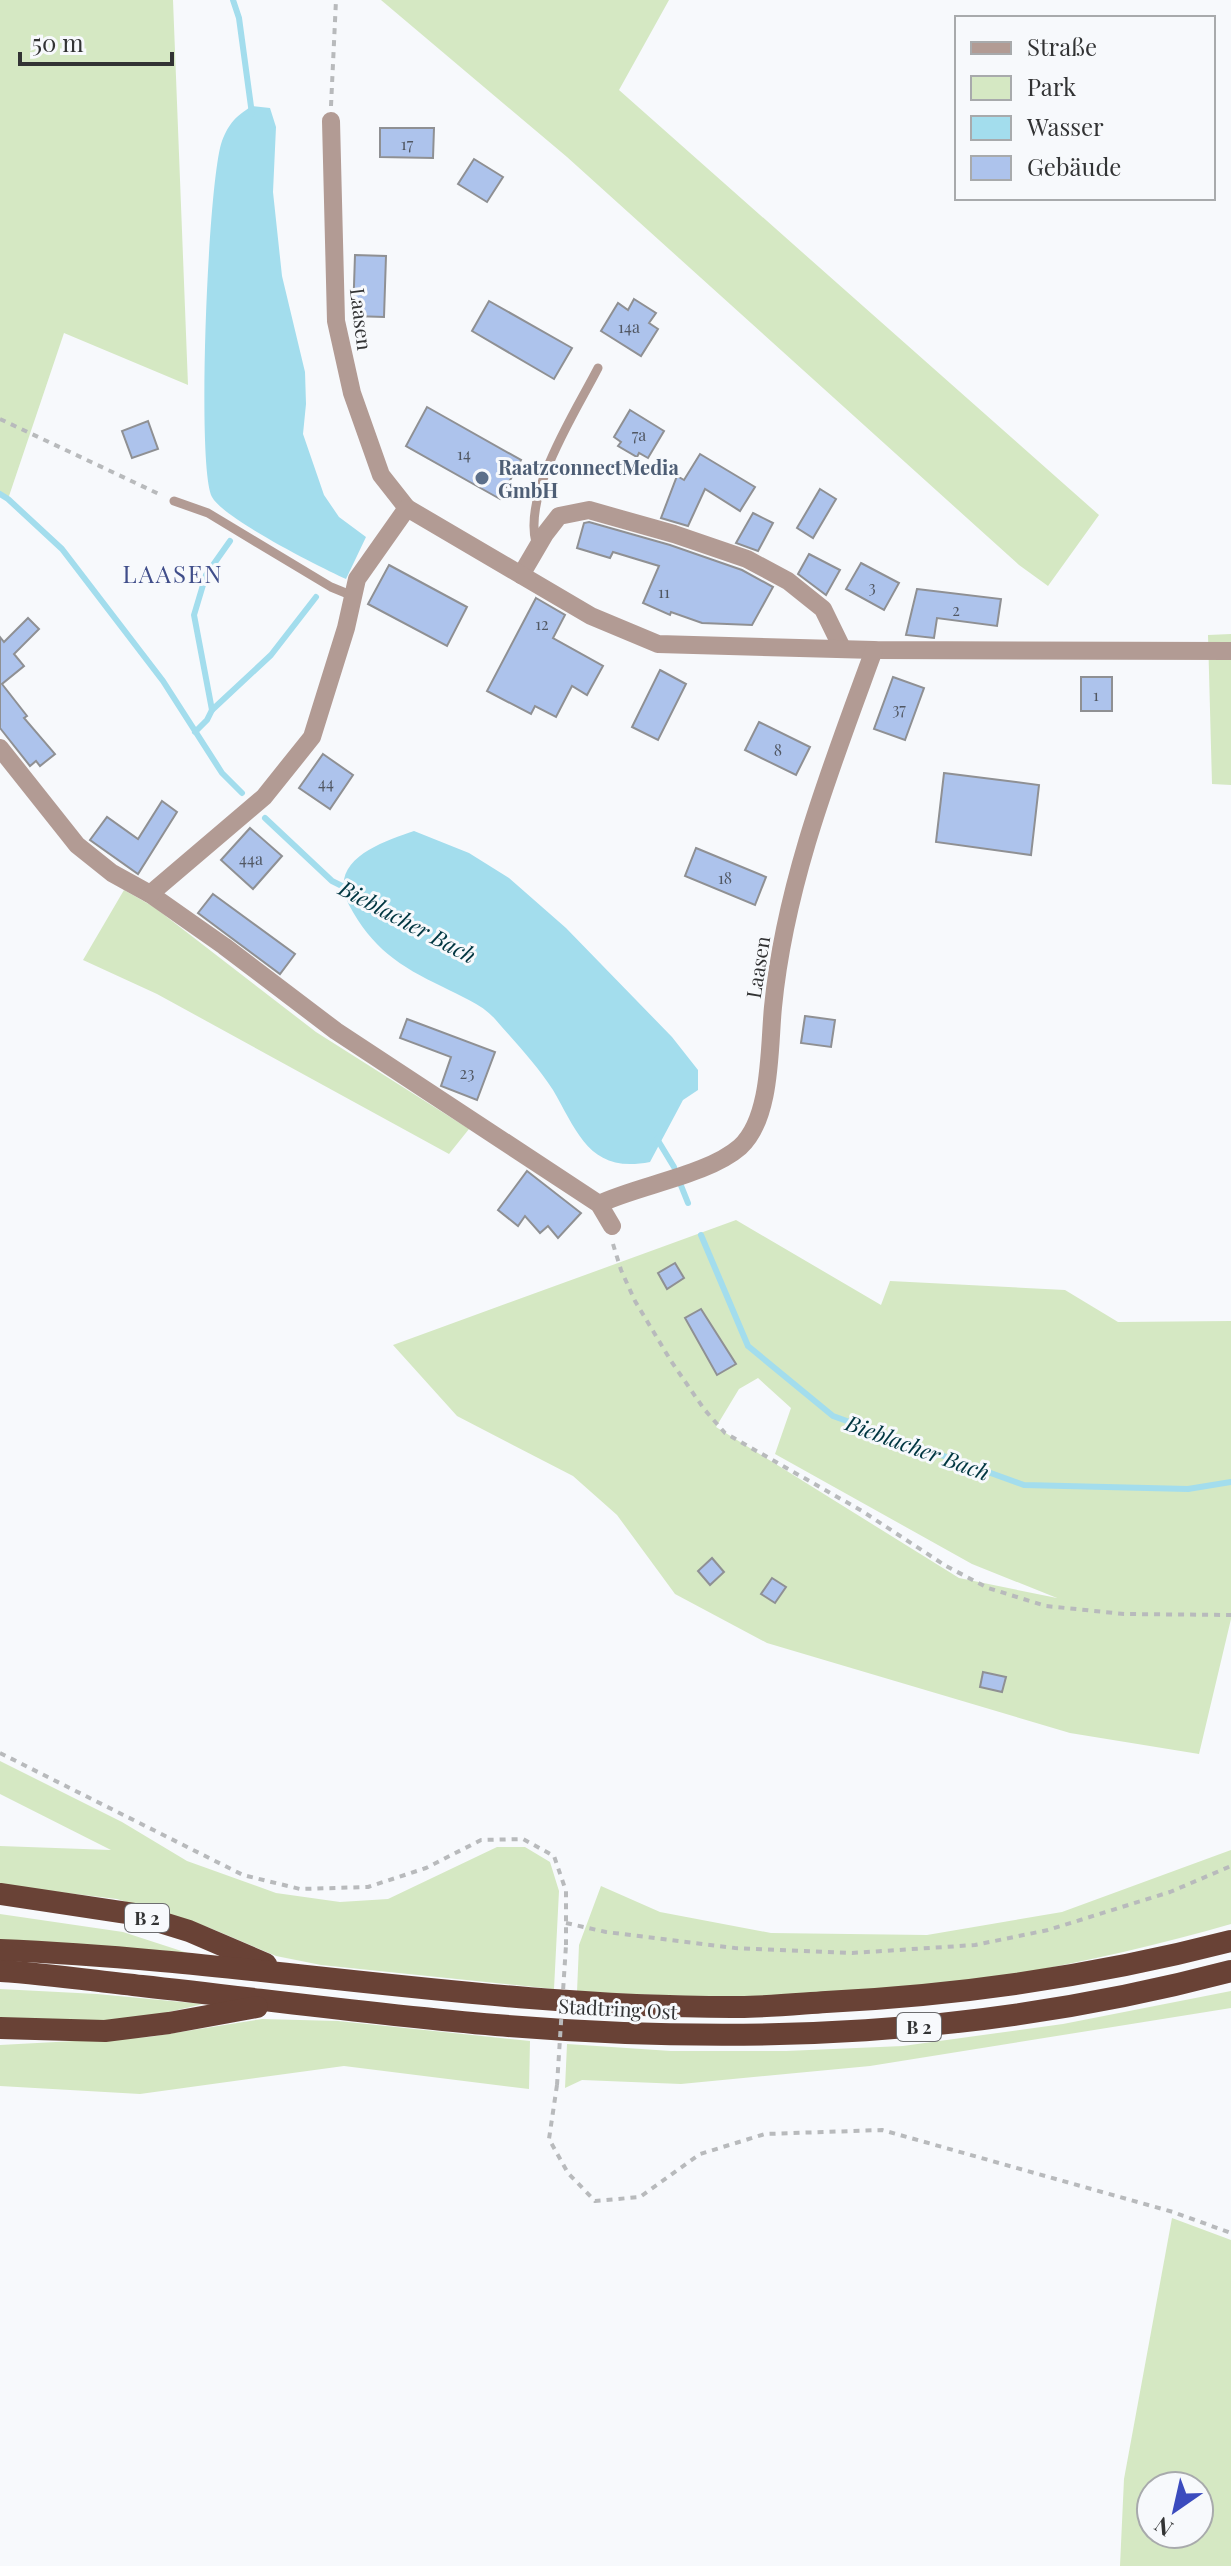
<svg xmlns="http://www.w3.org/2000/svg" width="1231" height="2566" viewBox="0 0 1231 2566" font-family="'Playfair Display',serif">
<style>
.green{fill:#d5e8c3;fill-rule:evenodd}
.water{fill:#a3dded}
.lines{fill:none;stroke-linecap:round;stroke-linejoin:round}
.stream{stroke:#a3dded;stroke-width:6}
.building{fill:#adc3ec;stroke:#8f9093;stroke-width:2}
.path{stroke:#b8babc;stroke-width:4;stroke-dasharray:6 6;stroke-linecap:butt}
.service{stroke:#b29b94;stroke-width:9}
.minor{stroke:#b29b94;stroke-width:18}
.trunk{stroke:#694236;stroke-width:22}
.path-bridge{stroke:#b8babc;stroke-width:4;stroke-dasharray:6 6;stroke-linecap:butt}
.service-dot{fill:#5c6f8a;stroke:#f7f9fc;stroke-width:3}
.labels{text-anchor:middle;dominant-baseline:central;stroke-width:6;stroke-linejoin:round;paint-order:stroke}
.number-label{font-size:16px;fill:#515762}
.shield{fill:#f7f9fc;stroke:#6d6e70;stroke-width:2}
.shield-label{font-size:18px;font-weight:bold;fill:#323334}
.street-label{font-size:20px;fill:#323334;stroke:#f7f9fc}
.service-label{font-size:20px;font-weight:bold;fill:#4e5e75;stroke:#f7f9fc;text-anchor:start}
.water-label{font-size:22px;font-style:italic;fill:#003641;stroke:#f7f9fc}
.quarter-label{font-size:24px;letter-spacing:2px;fill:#404e8a;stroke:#f7f9fc}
</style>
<rect width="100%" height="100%" fill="#f7f9fc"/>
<g class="green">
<polygon points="0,0 173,0 188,385 64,333 8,499 0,495"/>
<polygon points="381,0 669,0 619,90 1099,515 1048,586 1019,565 567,157"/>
<polygon points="1231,634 1231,785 1212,784 1208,635"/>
<polygon points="124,890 154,907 316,1032 469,1129 449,1154 157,994 83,960"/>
<path d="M736 1220 881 1305 890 1281 1065 1290 1118 1322 1231 1321V1619L1199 1754 1070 1733 767 1643 675 1594 617 1515 573 1476 457 1416 393 1345ZM758 1378 791 1408 775 1454 972 1564 1057 1598 959 1578 716 1427 739 1389Z"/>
<polygon points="0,1761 122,1822 187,1861 276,1893 340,1902 388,1899 497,1847 525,1847 550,1862 559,1891 554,1989 321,1965 276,1956 210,1928 117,1899 0,1885 0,1846 111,1850 0,1794"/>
<path d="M1231 1850V1924C1084 1966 930 1995 777 1998 711 1998 644 1994 577 1992L579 1945 601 1886 660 1912 771 1933 927 1935 1062 1912Z"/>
<polygon points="0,1914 123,1932 203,1958 0,1941"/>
<polygon points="0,1989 97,1994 203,2004 127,2022 0,2018"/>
<polygon points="1231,1991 1231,2008 870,2066 681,2084 582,2080 565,2088 567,2044 671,2051 786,2051 903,2046 1063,2024"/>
<polygon points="262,2019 338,2021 530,2041 529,2089 344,2066 140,2094 0,2086 0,2045 149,2037"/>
<path d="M1172 2218 1231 2240V2566H1120L1124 2479ZM1151 2486H1199V2534H1151Z"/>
</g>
<g class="water">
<path d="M252 106 270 108 276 127 273 192 282 276 305 372 306 404 303 434 324 495 339 517 366 537 346 579C320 567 224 519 212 497 196 467 208 179 222 141 229 123 236 116 252 106Z"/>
<path d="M414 831 469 853 509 878 566 928 672 1037 698 1070V1090L683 1100 650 1162C590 1174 578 1133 553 1090 537 1065 514 1041 495 1019 482 1004 460 996 443 987 399 966 372 948 349 905 326 860 382 842 414 831Z"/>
</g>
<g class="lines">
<g class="stream">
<polyline points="233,0 239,18 252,114"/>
<polyline points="0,494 8,499 62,549 163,681 222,773 242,793"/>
<polyline points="212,710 271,655 316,597"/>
<polyline points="195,732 207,720 212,710 194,615 206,575 230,541"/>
<polyline points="265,818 332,881 350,890"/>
<polyline points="657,1139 674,1167"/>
<polyline points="680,1183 688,1203"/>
<polyline points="701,1235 748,1346 833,1416 1024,1485 1188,1489 1231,1482"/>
</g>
</g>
<g class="building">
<polygon points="380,128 434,128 433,158 380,157"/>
<polygon points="474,159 503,177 487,202 458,184"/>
<polygon points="355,255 386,256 384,317 353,316"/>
<polygon points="634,299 656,313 649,323 658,329 641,356 601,331 618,303 628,310"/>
<polygon points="489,301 572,348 554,379 472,331"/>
<polygon points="427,407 521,460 500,499 406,446"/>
<polygon points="630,410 664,431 648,458 639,453 637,457 618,446 621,442 614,437"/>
<polygon points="148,421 158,449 132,458 122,431"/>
<polygon points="700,454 755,487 740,511 705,489 688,526 661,518 677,476 684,480"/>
<polygon points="820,489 836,499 813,538 797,528"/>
<polygon points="753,513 773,523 758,551 736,543"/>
<polygon points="589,522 670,545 742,570 773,587 752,625 702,623 671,612 670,615 643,603 659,566 613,552 610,558 577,548 584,523"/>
<polygon points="809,554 840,570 826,595 798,574"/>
<polygon points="861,563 899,583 884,610 846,589"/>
<polygon points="389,565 467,607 447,646 368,604"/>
<polygon points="917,589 1001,599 997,626 937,618 934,638 906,635"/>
<polygon points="536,598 565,615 553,638 603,666 587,695 572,686 556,717 535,706 531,714 487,691"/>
<polygon points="28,618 39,629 14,654 24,666 2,684 27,716 24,718 55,754 40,766 36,761 30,766 0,728 0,637 4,642"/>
<polygon points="660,670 686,684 658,740 632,727"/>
<polygon points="893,677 924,688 905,740 874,729"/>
<rect x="1081" y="677" width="31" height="34"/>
<polygon points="759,722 810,747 796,775 745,750"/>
<polygon points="323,754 353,775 330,809 299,788"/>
<polygon points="944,773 1039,785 1031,855 936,842"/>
<polygon points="162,801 177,812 138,874 90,840 107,817 138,839"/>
<polygon points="250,828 282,856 253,889 221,860"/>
<polygon points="696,848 766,877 755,905 685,876"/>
<polygon points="213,894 295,954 280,974 198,913"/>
<polygon points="805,1016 835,1020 831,1047 801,1043"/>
<polygon points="407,1019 495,1052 477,1100 441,1086 451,1057 400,1038"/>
<polygon points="527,1171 581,1213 558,1238 548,1226 540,1233 525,1216 518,1226 498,1210"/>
<polygon points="675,1263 684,1278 667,1289 658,1273"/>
<polygon points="701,1309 736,1364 717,1375 685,1318"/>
<polygon points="712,1558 724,1572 710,1585 698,1571"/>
<polygon points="772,1578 786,1587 775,1603 761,1594"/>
<polygon points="983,1672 1006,1677 1002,1692 980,1687"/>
</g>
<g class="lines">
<g class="path">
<polyline points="331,106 336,0"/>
<polyline points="0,419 161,495"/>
<polyline points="613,1244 621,1270 635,1301 671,1361 704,1409 725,1433 862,1511 946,1566 988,1588 1046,1606 1124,1614 1231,1615"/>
<polyline points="0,1753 243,1875 300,1889 368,1887 426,1868 481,1840 523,1839 554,1856 566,1891 566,1945"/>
<polyline points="566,1923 606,1932 735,1948 852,1953 975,1945 1048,1930 1170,1892 1231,1866"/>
<polyline points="557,2085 549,2139 568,2173 595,2201 640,2197 700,2154 765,2134 882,2130 1173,2212 1231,2233"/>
</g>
<g class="service">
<polyline points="174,501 208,513 331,587 353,596"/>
<path d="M536 543C523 492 575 413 598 368"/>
</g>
<g class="minor">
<polyline points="331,121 336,321 352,393 381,475 407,508"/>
<polyline points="521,575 545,534 559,516 589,510 674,534 747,559 788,581 823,609 842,648"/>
<polyline points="0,748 77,845 112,873 150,894 224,946 336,1031 599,1204 612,1226"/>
<polyline points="150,894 264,797 312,737 346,628 357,579 407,508 591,616 658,644 874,650 1231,651"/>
<path d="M599 1204C639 1185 708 1175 740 1147 772 1118 769 1046 773 1007 785 883 832 765 874 650"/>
</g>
<g class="trunk">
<polyline points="0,1894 134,1914 189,1931 266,1964"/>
<path d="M0 1950C247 1960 491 2008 739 2007 767 2007 797 2004 826 2002 965 1995 1096 1976 1231 1941"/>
<path d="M0 1971C48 1974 95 1981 142 1986 260 1999 378 2015 496 2025 748 2046 985 2036 1231 1971"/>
<polyline points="0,2028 105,2031 169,2023 257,2007"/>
</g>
<polyline class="path-bridge" points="557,2085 566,1945"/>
</g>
<circle class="service-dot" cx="482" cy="478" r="8"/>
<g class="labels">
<g class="number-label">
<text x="407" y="143">17</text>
<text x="629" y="326">14a</text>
<text x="639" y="434">7a</text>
<text x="464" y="453">14</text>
<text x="872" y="586">3</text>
<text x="664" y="591">11</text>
<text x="956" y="609">2</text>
<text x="542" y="623">12</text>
<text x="1096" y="694">1</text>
<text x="899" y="708">37</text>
<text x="778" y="749">8</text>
<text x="326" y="782">44</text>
<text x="251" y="858">44a</text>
<text x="725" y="877">18</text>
<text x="467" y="1072">23</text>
</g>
<g class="shield">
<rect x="125" y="1904" width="44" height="28" rx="6"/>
<rect x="897" y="2013" width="44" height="28" rx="6"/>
</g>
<g class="shield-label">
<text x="147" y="1918">B 2</text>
<text x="919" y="2027">B 2</text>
</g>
<g class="street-label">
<text transform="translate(362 319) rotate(83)">Laasen</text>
<text transform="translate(757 967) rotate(-81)">Laasen</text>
<text transform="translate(618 2008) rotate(3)">Stadtring Ost</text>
</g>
<g class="service-label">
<text x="498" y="466">RaatzconnectMedia<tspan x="498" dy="23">GmbH</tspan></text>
</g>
<g class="water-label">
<text transform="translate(408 921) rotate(28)">Bieblacher Bach</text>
<text transform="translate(918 1447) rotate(20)">Bieblacher Bach</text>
</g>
<g class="quarter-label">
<text x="173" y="573">LAASEN</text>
</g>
</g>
<rect x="955" y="16" width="260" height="184" fill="#f7f9fc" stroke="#a8aaac" stroke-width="2"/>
<rect x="971" y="42" width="40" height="12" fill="#b29b94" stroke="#a8aaac" stroke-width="2"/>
<text x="1027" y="56" font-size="24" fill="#323334">Straße</text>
<rect x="971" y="76" width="40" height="24" fill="#d5e8c3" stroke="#a8aaac" stroke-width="2"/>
<text x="1027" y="96" font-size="24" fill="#323334">Park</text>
<rect x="971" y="116" width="40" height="24" fill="#a3dded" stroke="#a8aaac" stroke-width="2"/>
<text x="1027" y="136" font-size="24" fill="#323334">Wasser</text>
<rect x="971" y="156" width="40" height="24" fill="#adc3ec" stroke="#a8aaac" stroke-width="2"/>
<text x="1027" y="176" font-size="24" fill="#323334">Gebäude</text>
<g transform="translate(1175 2510) rotate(214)"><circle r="38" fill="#f7f9fc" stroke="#a8aaac" stroke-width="2"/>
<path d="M0-6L14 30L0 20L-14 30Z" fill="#3b4bbe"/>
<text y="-12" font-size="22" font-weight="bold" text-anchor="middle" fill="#323334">N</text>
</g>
<path d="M20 52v12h152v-12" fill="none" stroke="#323334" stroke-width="4"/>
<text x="32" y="52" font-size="24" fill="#323334" stroke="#f7f9fc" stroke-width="6" paint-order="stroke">50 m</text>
</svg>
